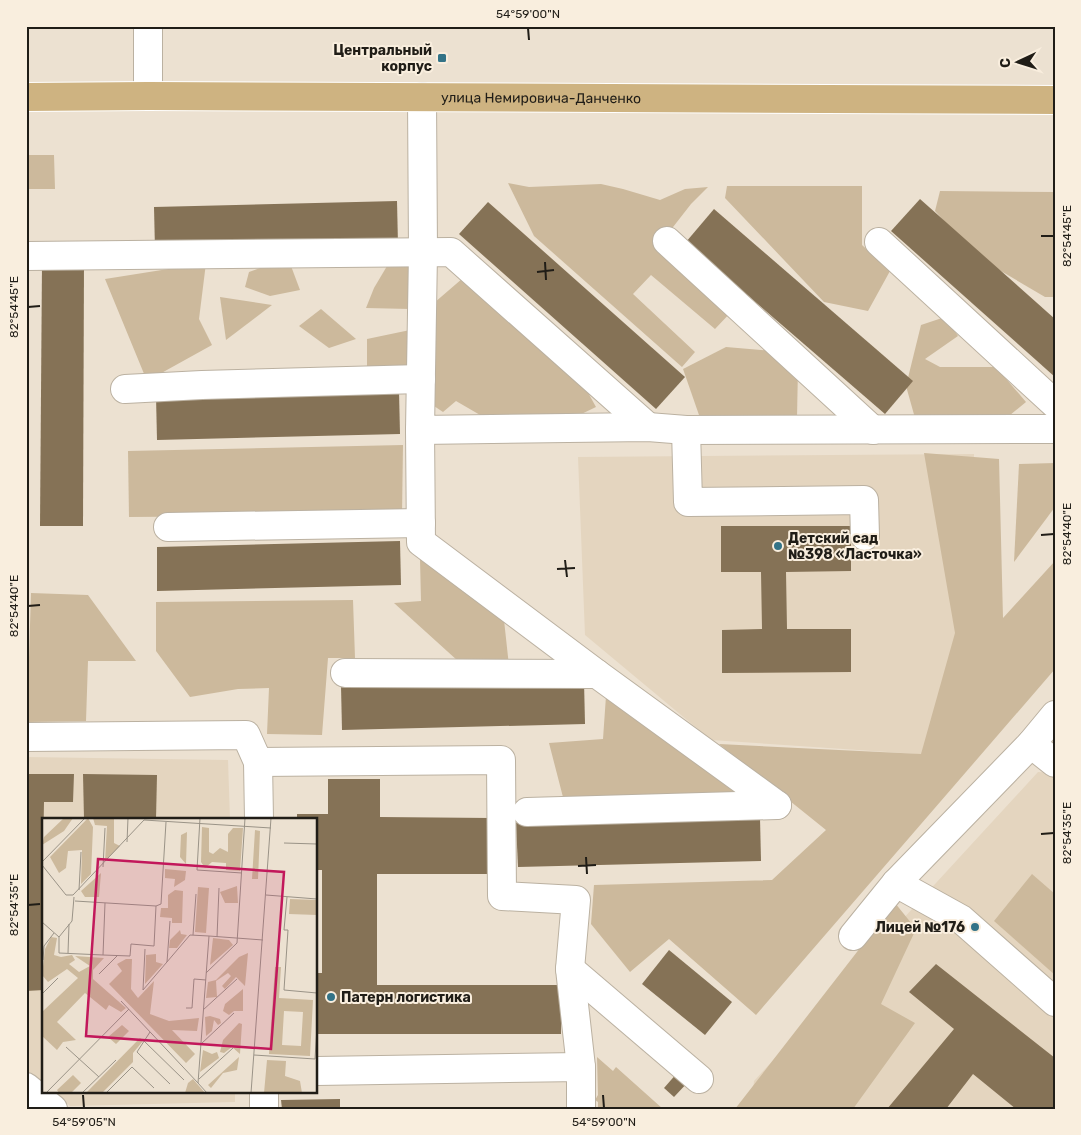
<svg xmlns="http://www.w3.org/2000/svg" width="1081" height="1135" viewBox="0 0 1081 1135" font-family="Rubik,sans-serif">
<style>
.built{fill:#e4d5bf}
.green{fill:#ccb99c}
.building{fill:#857256}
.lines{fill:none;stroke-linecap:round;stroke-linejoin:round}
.minor-casing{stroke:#bbb1a1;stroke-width:30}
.major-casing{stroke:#fff;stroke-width:30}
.minor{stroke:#fff;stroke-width:28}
.major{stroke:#ceb381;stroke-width:28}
.ticks{fill:none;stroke:#201d17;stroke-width:2}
.poi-dot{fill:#337387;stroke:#f9eede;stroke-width:2}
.labels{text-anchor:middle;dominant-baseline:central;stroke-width:4;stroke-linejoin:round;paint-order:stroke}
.poi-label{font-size:14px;font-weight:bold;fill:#201d17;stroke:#f9eede;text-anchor:end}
.street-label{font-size:14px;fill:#201d17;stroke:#f9eede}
.inset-road{fill:none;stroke:#9a9387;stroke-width:1}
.view{fill:#c2185b;fill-opacity:0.15;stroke:#c2185b;stroke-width:2.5}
.inset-edge{fill:none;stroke:#201d17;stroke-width:2.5}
.neatline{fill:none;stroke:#201d17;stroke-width:2}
.ticks-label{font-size:12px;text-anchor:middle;fill:#201d17}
</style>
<rect width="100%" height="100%" fill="#ece1d1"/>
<g class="built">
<polygon points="974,454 975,718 932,755 711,740 585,635 578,457"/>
<polygon points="26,757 228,760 230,819 44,819 44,1085 26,1070"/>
<polygon points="1038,772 1055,773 1055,1109 751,1109 754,1081"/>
<polygon points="52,1091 235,1091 235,1102 70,1106"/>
</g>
<g class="green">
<polygon points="26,155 54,155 55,189 26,189"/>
<polygon points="508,183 529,187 601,184 623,189 660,200 685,189 708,187 691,204 659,245 732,311 715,329 651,275 633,294 695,352 682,367 534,236"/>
<polygon points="727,186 862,186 862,245 890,271 868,311 824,302 725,198"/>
<polygon points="940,191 1055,192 1055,297 1045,297 977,257 935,211"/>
<polygon points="390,261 409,261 410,309 366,308 374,288"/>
<polygon points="276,262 291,266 300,290 270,296 245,287 249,272"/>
<polygon points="206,263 199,319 212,345 147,381 105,279"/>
<polygon points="463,278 581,380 596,407 573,418 487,419 456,401 443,412 431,404 434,303"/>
<polygon points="220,297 272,305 226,340"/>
<polygon points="321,309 356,339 329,348 299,326"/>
<polygon points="945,317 958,336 925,359 940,367 996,367 1026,402 1004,420 915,418 906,386 921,325"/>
<polygon points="410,330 407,370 367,373 367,339"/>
<polygon points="726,347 784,352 798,367 797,417 699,415 683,369"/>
<polygon points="403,445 402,515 129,517 128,451"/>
<polygon points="924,453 999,459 1003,618 1055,561 1055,669 756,1015 669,939 630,972 591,924 594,885 772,880 826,830 719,744 921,754 955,633"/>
<polygon points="1055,463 1055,507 1014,562 1019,464"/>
<polygon points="420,559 504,620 509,666 458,661 394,603 421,601"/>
<polygon points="31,593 88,595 136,661 88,661 86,721 27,722"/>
<polygon points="353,600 355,658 328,658 322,735 267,734 269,688 238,689 190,697 156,651 156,602"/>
<polygon points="606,696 741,797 564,801 549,743 603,739"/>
<polygon points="1032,874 1055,894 1055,975 994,921"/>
<polygon points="895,903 916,929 881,1004 915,1023 853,1109 735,1109"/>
<polygon points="597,1057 613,1071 616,1067 663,1109 598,1109 598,1102 595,1100 598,1095"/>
</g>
<g class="building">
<polygon points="920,199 1055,319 1055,377 891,231"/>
<polygon points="397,201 398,245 155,250 154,207"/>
<polygon points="488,202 685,377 656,409 459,234"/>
<polygon points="714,209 913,381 885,414 686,242"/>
<polygon points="42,263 84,263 83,526 40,526"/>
<polygon points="399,391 400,434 157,440 156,396"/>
<polygon points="721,526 851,526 851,571 786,572 787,629 851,629 851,672 722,673 722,630 762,629 761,572 721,572"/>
<polygon points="400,541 401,585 157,591 157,547"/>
<polygon points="584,681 585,724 342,730 341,686"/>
<polygon points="26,774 74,774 73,802 44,802 41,964 44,964 44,990 26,991"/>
<polygon points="83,774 157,775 156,819 84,819"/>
<polygon points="328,779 380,779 380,817 491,818 491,874 377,874 377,985 561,985 561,1034 316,1034 316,973 322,973 322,870 316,870 316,819 297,819 297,814 328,814"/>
<polygon points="760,818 761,861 518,867 516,823"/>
<polygon points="669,950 732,1002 705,1035 642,984"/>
<polygon points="936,964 1055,1058 1055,1109 1016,1109 973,1074 946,1109 887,1109 954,1029 909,992"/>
<polygon points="678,1072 689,1081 674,1097 664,1088"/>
<polygon points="340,1099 340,1109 282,1109 281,1100"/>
</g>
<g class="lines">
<g class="minor-casing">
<g id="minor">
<polyline points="148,96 148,26"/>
<polyline points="422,97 423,253 420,430 648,427 686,430 1055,429"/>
<polyline points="667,241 873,430"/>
<polyline points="879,242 1055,404"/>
<polyline points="26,256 451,252 648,427"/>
<polyline points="125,389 202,385 421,379"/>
<polyline points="420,430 421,542 597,674 777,805"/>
<polyline points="686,430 688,502 864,500 865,536"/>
<polyline points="168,527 421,523"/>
<polyline points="345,673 597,674"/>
<polyline points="26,737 246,735 258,762 501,760 502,896 576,900 570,969 581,1067"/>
<polyline points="1031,744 1055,763"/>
<polyline points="258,762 259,819"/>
<polyline points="527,812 777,805"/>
<polyline points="896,883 961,919 1055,1002"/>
<polyline points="853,936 896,883 1031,744 1055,715"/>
<polyline points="570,969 699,1079"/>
<polyline points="316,1071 581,1067 581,1109"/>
<polyline points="26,1087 53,1109"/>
<polyline points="264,1091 264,1109"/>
</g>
</g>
<g class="major-casing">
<g id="major">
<path id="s1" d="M26 97 148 96 1055 100"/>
</g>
</g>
<use href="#minor" class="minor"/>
<use href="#major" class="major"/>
</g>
<path class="ticks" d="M528 28 529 40M1041 236H1054M545 262 546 280M537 272 554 270M28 307 40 306M1041 535 1054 534M565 560 567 577M557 569 575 568M28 606 40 605M1041 834 1054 833M586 857 587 874M578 866 596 865M28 905 40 904M83 1095 84 1108M603 1095 604 1108"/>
<g class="poi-dot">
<rect x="437" y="53" width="10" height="10" rx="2.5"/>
<circle cx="778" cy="546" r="5"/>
<circle cx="975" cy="927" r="5"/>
<circle cx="331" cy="997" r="5"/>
</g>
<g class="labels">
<g class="poi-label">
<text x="432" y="50">Центральный<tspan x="432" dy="16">корпус</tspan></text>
<text x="788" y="538" text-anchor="start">Детский сад<tspan x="788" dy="16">№398 «Ласточка»</tspan></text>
<text x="965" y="927">Лицей №176</text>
<text x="341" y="997" text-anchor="start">Патерн логистика</text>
</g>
<g class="street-label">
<text stroke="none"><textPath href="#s1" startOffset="515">улица Немировича-Данченко</textPath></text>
</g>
</g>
<g transform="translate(42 818)">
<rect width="275" height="275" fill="#ece1d1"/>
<path d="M22 0H31L22 13 0 27 2 19ZM46 0 51 9 49 56 39 66 40 32 26 33 24 50 17 55 8 39ZM51 0H72V25L78 28 63 43 65 8 53 7ZM160 9 167 10V34L171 36 178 30 186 34V16L191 10H201L198 53 184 52V45L170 44 163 50 159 44ZM213 12 218 13 216 61H210ZM145 14 144 46 138 39 139 17ZM123 51 144 53 143 62 132 69 133 61 123 60ZM59 55 57 79H43L39 73ZM195 68 196 85H183L178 74ZM156 69 167 70 164 115 153 114ZM133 72 141 73 140 105H130V100L118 99 119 90H126V77ZM248 81 275 82V97L247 96ZM138 112 139 116 145 117 135 130H127L128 122ZM9 119 15 120 12 137 19 139 30 137 33 142 27 146 37 154 48 148 33 138 62 140 51 152V161L84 190 79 194 67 187 64 192 43 175 15 204 34 222 21 224 15 232 0 218V194L36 160 25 151 6 164 0 157 3 131ZM171 120 187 122 191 127 168 147ZM206 135 203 168 194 159 183 171 180 168 189 158 186 155 174 163 175 179 164 180 166 164 174 162 197 139ZM114 136V144L121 146 103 166 104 137ZM84 141H90L89 171 96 180 112 163 108 196 127 203 157 200 155 213 130 212 153 236 144 245 67 166 80 153 75 146ZM233 149H239L237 180 271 182 268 238 227 236ZM242 193 261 194 259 228 240 227ZM201 171V193H192L187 197 181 193 183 186ZM168 198 178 201 179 205 176 207 172 202 170 213 164 218 163 199ZM197 205 200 206 198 236 190 229 182 235 178 234 181 222ZM80 207 87 213 74 226 66 219ZM98 220 101 223 91 235V244L60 275H44ZM161 232 170 236 175 234 177 240 158 254ZM197 239 195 252 181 255 169 270 166 267ZM225 242 244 243 243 258 258 263 260 275H222ZM31 257 39 265 29 275H17L15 272ZM151 261 163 275H143L146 265Z" fill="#ccb99c" fill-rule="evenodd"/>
<path class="inset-road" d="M158 0 155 52 200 55M259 0H275M85 24 86 0M242 25 275 26M0 44 43 0M0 47 24 77H31L102 2 229 10M61 49 63 10M37 72 39 34M224 77 275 81M245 79 242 112H246L242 172 275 175M33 83 114 88M0 104 17 119 30 103 32 79M151 117 154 76M17 119V135L61 137 63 85M175 119 177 70M26 135 27 106M61 137 88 138 89 126 112 128 114 88 119 86 124 4M1 142 2 128 12 115M125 144 128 103M164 155 195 125 203 0M57 156 76 137M101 172 148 117 167 118M101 172 103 131M0 176 16 160M79 183 156 265M144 190H150L152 161 164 162M161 192 195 161M108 214 95 234 128 266M102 223 142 262M159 226 192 195M24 229 57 259M212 237 273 241 275 209M157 261 191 230M4 275 87 191M40 275 74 242M64 275 90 249 112 270M165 275 156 265 167 118 221 122M209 275 229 0"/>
<path class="view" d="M56 41 242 54 229 231 44 218Z"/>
<rect width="275" height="275" class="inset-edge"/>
</g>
<rect width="1081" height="1135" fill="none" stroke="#f9eede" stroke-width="55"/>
<g transform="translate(1018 62) rotate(266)" stroke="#f9eede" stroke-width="4" paint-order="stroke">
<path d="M0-4L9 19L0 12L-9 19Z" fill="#201d17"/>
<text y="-8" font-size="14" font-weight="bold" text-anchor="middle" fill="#201d17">С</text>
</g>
<rect x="28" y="28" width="1026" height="1080" class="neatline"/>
<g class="ticks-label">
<text x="528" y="18">54°59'00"N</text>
<text transform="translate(1067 236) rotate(-90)" y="4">82°54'45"E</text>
<text transform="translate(14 307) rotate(-90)" y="4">82°54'45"E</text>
<text transform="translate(1067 534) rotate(-90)" y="4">82°54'40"E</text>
<text transform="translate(14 606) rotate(-90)" y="4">82°54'40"E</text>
<text transform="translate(1067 833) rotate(-90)" y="4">82°54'35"E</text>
<text transform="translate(14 905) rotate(-90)" y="4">82°54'35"E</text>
<text x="84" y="1126">54°59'05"N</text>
<text x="604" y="1126">54°59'00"N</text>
</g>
</svg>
